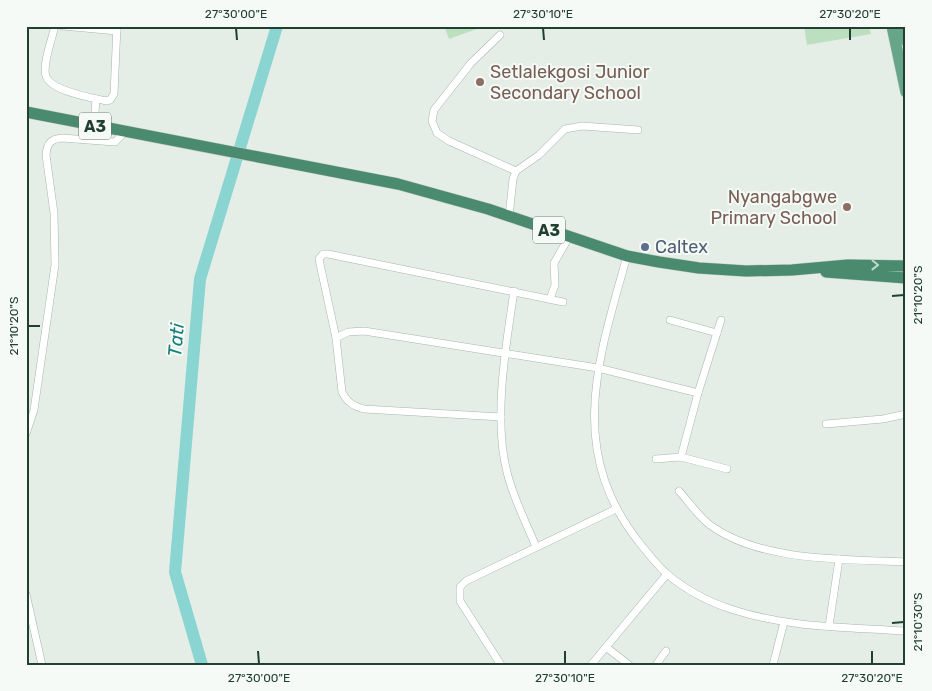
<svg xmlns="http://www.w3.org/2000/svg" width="932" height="691" viewBox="0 0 932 691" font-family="Rubik,sans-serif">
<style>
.grass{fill:#bce0bf}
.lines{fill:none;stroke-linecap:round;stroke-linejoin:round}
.river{stroke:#8ad4d1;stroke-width:12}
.minor-casing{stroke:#a6b6ad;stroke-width:8}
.primary-casing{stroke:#c1cac6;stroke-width:12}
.trunk-casing{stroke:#c1cac6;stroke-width:12}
.minor{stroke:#fff;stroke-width:7}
.primary{stroke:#67a589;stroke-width:11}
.trunk{stroke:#4a8a6e;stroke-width:11}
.oneway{stroke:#c2d8cd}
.ticks{fill:none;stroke:#224032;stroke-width:2}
.education-dot{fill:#8d6e63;stroke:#f5faf6;stroke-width:2}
.service-dot{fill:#5c6f8a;stroke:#f5faf6;stroke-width:2}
.labels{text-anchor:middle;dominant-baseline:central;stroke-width:4;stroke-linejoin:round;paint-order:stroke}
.shield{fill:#f5faf6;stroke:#61786d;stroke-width:1}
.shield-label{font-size:16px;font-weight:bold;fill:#224032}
.education-label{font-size:18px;fill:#785e54;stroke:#f5faf6;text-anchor:start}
.service-label{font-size:18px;fill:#4e5e75;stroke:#f5faf6;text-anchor:start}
.water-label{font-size:19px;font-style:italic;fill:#1a7f7c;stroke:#f5faf6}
.neatline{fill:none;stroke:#224032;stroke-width:2}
.ticks-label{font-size:12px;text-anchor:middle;fill:#224032}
</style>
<rect width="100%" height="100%" fill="#e4eee7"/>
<g class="grass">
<polygon points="444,26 485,26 449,39"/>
<polygon points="804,26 869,26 871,34 807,45"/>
</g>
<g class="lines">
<polyline class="river" points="202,665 175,572 200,279 277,26"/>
<g class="minor-casing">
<g id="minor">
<path d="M55 26C52 39 42 65 46 76 50 91 93 98 106 101L110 100 114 94 117 26"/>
<polyline points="63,26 117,31"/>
<polyline points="500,35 471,63 434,110 432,121 437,133 449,141 516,171"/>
<polyline points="94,126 96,99"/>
<polyline points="509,216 513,179 516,171 539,155 565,129 582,126 638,130"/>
<path d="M627 256C598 360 565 452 642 546 650 556 658 566 667 574 686 590 711 603 734 610 789 628 849 627 906 631"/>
<path d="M514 291C506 345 493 419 507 472 513 498 526 522 536 547"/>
<polyline points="550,299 555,285 554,263 569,237"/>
<polyline points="670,320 717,333"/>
<polyline points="336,338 320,264 319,259 323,254 328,254 563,302"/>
<path d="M501 417 364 409C353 406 347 402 342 392L336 338 348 332 364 331 598 368 698 393"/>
<polyline points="826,424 883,419 906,414"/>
<path d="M26 434 34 410 55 265 54 213 46 155C47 143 51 139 62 138L115 142 125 132"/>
<polyline points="681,457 698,393 721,320"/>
<polyline points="656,459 681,457 727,469"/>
<path d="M679 491C689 502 698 516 710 525 760 562 845 559 906 562"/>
<polyline points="26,594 42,665"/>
<polyline points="829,626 839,559"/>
<polyline points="606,647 629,665"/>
<polyline points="501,665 460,601 460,587 466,581 616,509"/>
<polyline points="591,665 667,574"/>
<polyline points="656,665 666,651"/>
<polyline points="773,665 784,622"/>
</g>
</g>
<g class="primary-casing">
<g id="primary">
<polyline points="892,26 906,92"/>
<polyline points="903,26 906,41"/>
</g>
</g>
<g class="trunk-casing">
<g id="trunk">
<polyline points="26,112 398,184 488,209 627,256 659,262 699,268 746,271 792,270 848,265 906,266"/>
<polyline points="826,272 906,278"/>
</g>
</g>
<use href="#minor" class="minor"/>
<use href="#primary" class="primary"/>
<use href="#trunk" class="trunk"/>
</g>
<defs><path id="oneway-chevron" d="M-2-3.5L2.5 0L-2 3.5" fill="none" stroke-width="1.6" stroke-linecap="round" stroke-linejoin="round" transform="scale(1.25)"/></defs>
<use class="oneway" href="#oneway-chevron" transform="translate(875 265) rotate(1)"/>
<path class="ticks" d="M236 28 237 40M543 28 544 40M850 28V40M892 296 904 295M28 326H40M892 623 904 622M258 651 259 664M565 651V664M872 651V664"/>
<g class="education-dot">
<circle cx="480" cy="82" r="5"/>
<circle cx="847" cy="207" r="5"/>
</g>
<circle class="service-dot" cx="645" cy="247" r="5"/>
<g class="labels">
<g class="shield">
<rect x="79" y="112.5" width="32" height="27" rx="4"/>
<rect x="533" y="216.5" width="32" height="27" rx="4"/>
</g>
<g class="shield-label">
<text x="95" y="126">A3</text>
<text x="549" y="230">A3</text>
</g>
<g class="education-label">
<text x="490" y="72">Setlalekgosi Junior<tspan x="490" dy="21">Secondary School</tspan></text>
<text x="837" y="197" text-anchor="end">Nyangabgwe<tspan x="837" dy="21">Primary School</tspan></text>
</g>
<g class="service-label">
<text x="655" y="247">Caltex</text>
</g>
<g class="water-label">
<text transform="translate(176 340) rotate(-85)">Tati</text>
</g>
</g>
<rect width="932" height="691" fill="none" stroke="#f5faf6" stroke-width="55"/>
<rect x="28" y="28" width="876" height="636" class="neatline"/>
<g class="ticks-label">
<text x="236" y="18">27°30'00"E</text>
<text x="543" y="18">27°30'10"E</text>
<text x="850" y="18">27°30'20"E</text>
<text transform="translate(918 295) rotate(-90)" y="4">21°10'20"S</text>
<text transform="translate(14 326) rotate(-90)" y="4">21°10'20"S</text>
<text transform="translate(918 622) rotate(-90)" y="4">21°10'30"S</text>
<text x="259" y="682">27°30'00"E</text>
<text x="565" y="682">27°30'10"E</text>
<text x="872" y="682">27°30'20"E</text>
</g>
</svg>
